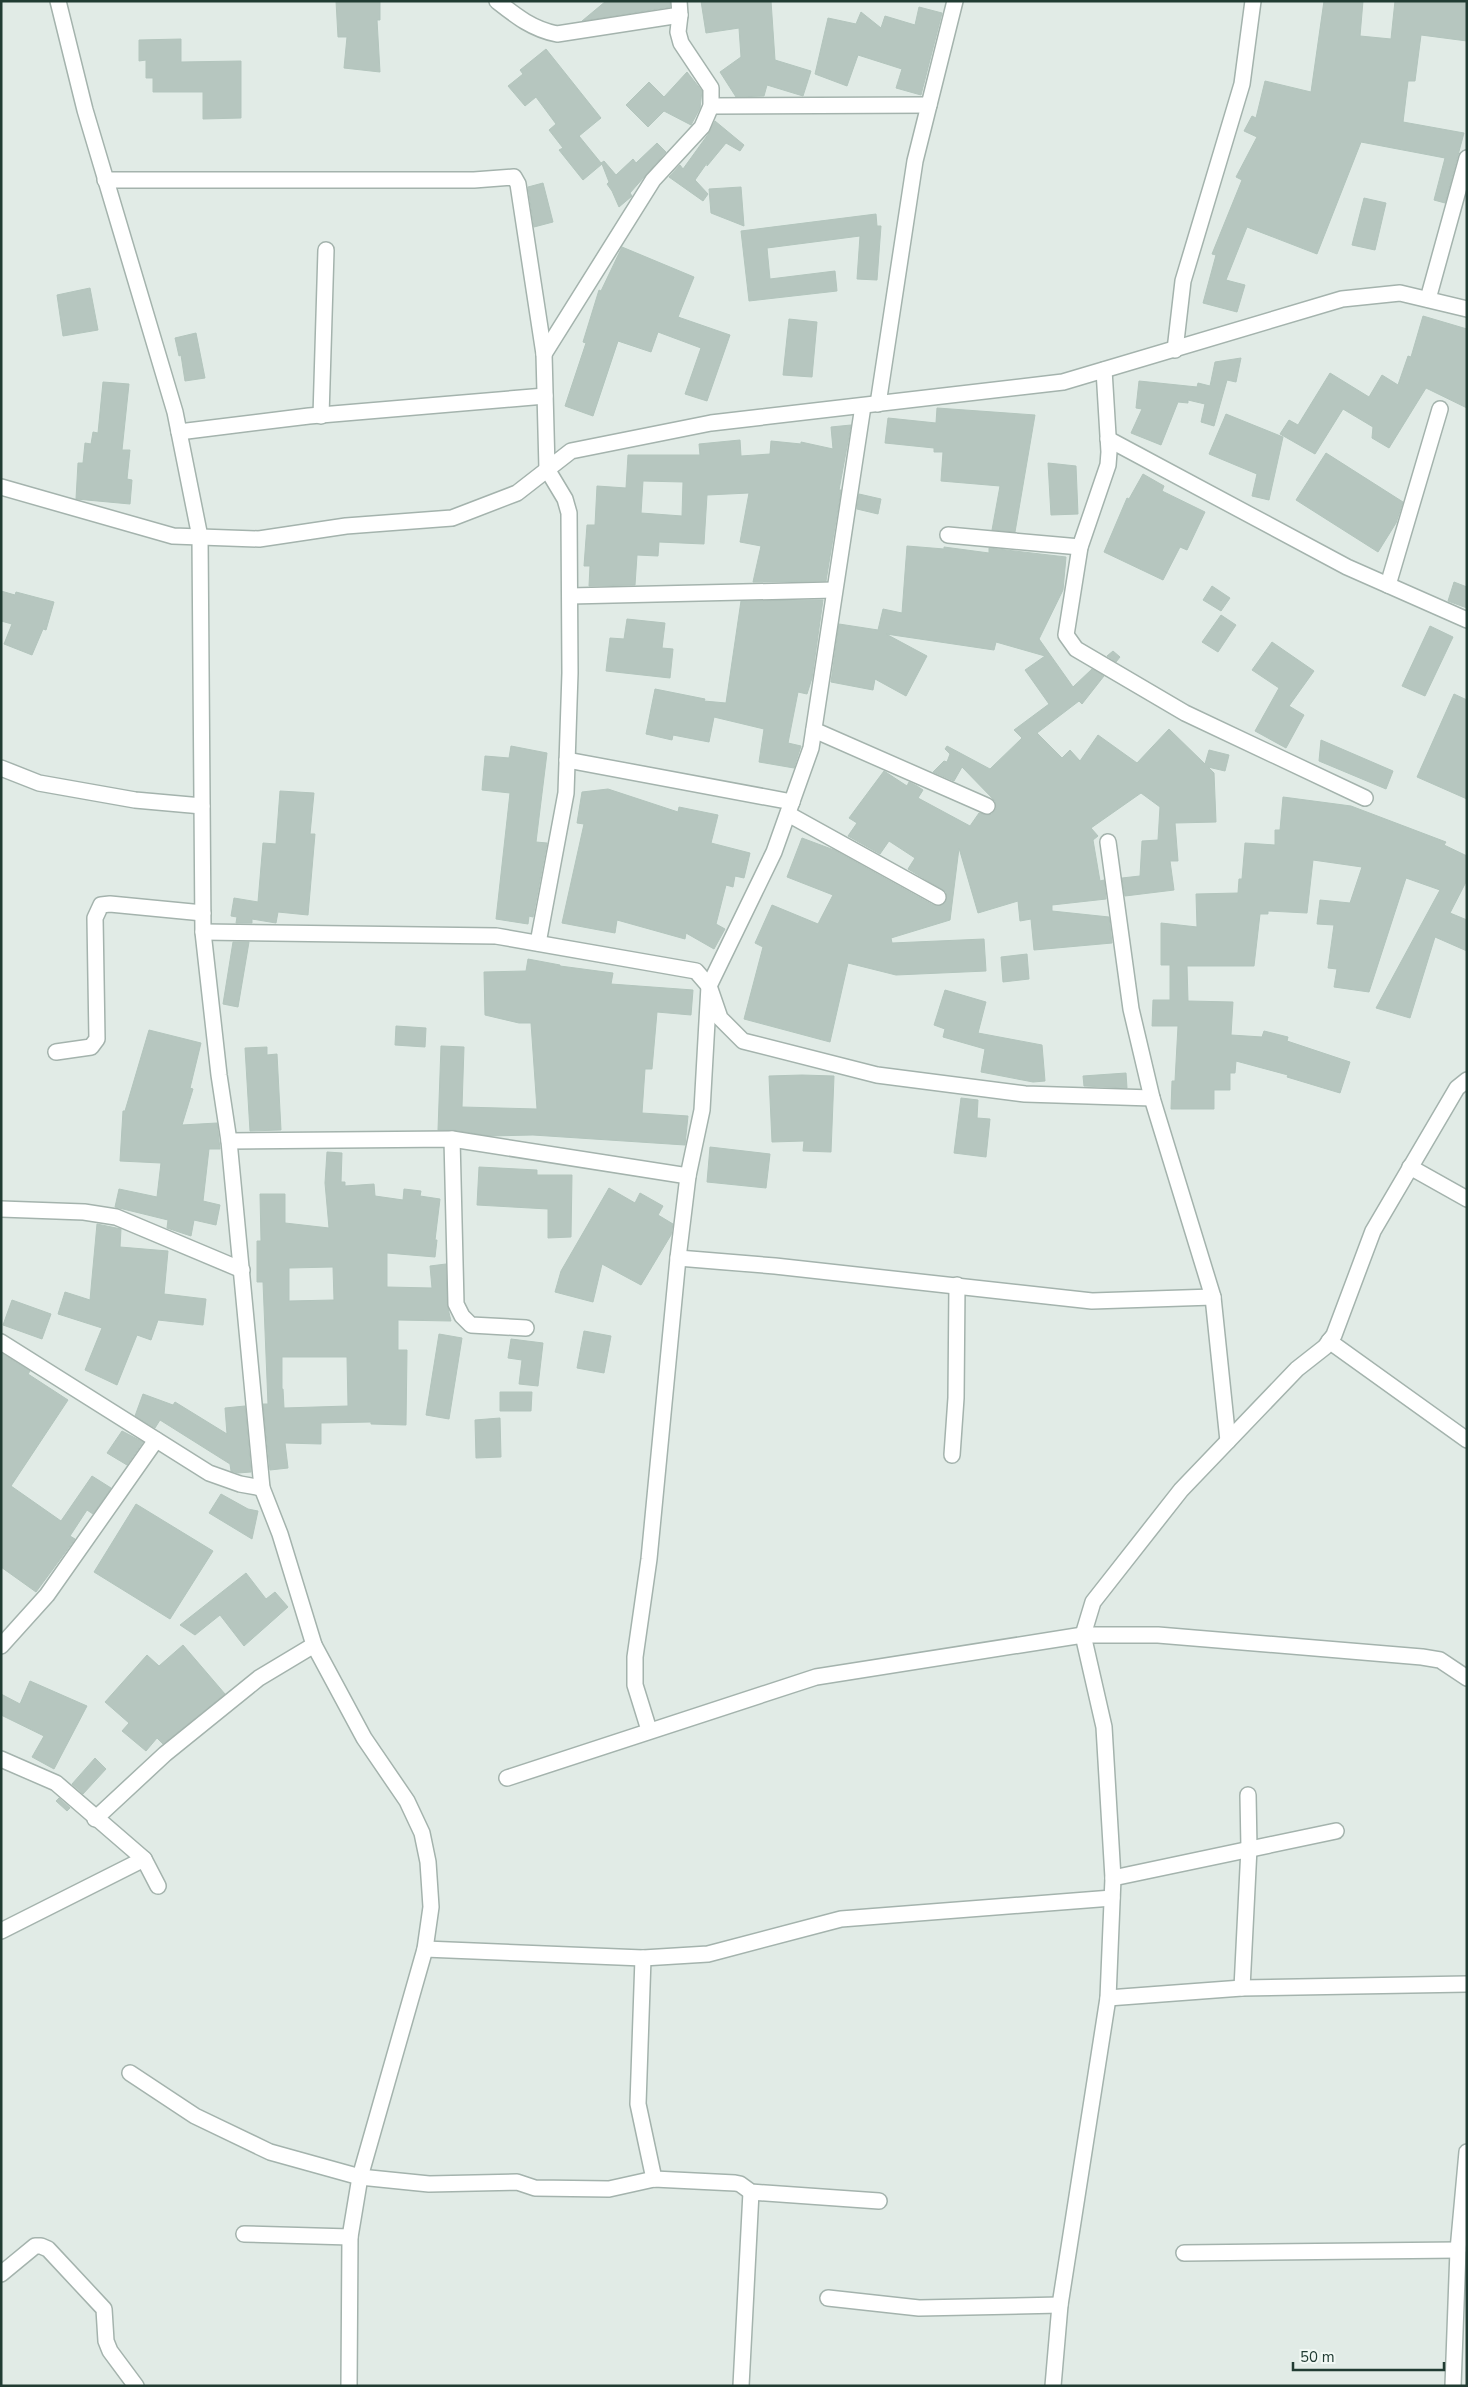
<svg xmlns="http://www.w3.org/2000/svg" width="1468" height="2387" viewBox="0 0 1468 2387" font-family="'Nunito Sans',sans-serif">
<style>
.building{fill:#b6c6bf;stroke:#b3c5bd;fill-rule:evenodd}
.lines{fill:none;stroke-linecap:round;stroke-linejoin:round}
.minor-casing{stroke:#a4b3ad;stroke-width:18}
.minor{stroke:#fff;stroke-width:15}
</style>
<rect width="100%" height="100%" fill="#e1ebe6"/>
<g class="building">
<polygon points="336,1 380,1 380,20 377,20 380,72 344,68 347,37 338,37"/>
<polygon points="606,1 670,1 670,7 582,21"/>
<polygon points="701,1 771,1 775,60 811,71 803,96 767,85 764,96 736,97 720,72 741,57 739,28 706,33"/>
<polygon points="1324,1 1363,1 1360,36 1391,39 1395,1 1467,1 1467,41 1421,35 1415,81 1408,81 1403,122 1464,133 1445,203 1434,200 1445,158 1361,142 1317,254 1247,227 1226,280 1245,285 1237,312 1203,303 1216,255 1212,254 1242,180 1236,177 1257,137 1244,131 1252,116 1256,118 1265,81 1311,92"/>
<polygon points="919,7 942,13 921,95 896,88 902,69 858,55 847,86 815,74 828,18 856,24 861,12 881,28 885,16 915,25"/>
<polygon points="181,39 181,62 241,61 241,118 203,119 203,92 153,92 153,78 146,78 146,60 139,61 139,40"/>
<polygon points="546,49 601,118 579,136 601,163 604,161 616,175 633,159 636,163 657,143 666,152 630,193 632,196 619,207 612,191 607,184 609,182 602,164 583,180 559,150 563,148 549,130 556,124 536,97 525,106 508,86 523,74 520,70"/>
<polygon points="687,72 702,91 700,108 691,125 664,111 648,127 626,105 649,82 664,97"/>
<polygon points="715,121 744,145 740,151 726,143 707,166 707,163 695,180 708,194 703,201 669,177 680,165 683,169 709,133"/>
<polygon points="543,183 553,222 534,227 528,187"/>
<polygon points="741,187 744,226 711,213 709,189"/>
<polygon points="1364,198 1386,203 1375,250 1352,245"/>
<polygon points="876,214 877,226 881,226 877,280 857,279 860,236 767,248 770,279 835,271 837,291 749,301 741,231"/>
<polygon points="622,247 694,277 678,317 730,335 707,401 685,394 701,348 658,332 651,352 618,341 593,416 565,406 586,343 583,342 599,290 601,291"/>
<polygon points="90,288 98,330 63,336 57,295"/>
<polygon points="1423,316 1467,329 1467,408 1426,388 1389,448 1372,438 1373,427 1343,409 1315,454 1280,434 1289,420 1298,425 1330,373 1369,397 1382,375 1398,385 1408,356 1411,357"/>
<polygon points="789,319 817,322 812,377 783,375"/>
<polygon points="196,333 205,378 185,381 181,355 179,356 175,338"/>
<polygon points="1241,358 1236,382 1227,380 1214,426 1201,422 1205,404 1188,400 1188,403 1178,402 1161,445 1131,433 1142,409 1136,408 1139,381 1197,387 1198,383 1210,386 1215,362"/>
<polygon points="103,382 129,384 122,450 130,450 127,479 132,480 130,504 76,499 78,463 83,463 85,443 91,444 93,432 98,433"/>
<polygon points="937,408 1035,415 1015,532 992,530 1000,486 941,481 943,452 934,452 934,448 885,443 888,418 936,423"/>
<polygon points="1226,414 1283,437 1269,500 1252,496 1257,474 1209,454"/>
<path d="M851 425 839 490H841L826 581 753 582 761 546 740 542 749 493 707 495 704 544 659 542 658 556 637 555 635 585 589 586 590 566H584L587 525H595L597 486 626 488 628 455H700L699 444 740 440 741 456 770 454 771 441 801 444V442L833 449 831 427ZM643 481 683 482 682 516 641 513Z"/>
<polygon points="1326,453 1403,502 1396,523 1378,552 1296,500"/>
<polygon points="1048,463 1076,466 1078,514 1051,515"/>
<polygon points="1143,474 1164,486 1162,491 1205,512 1187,550 1180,547 1163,580 1104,552 1127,498 1129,499"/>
<polygon points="859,494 881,499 878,514 857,509"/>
<polygon points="907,546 944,549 944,547 989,553 989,548 1066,557 1063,590 1039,639 1073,687 1092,669 1104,676 1082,704 1079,701 1037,733 1062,758 1070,750 1080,761 1098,735 1137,763 1169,729 1205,764 1209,750 1229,755 1225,771 1208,767 1214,773 1216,822 1175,823 1178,861 1170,861 1174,890 1125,896 1122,878 1140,876 1142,841 1158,840 1160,807 1141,793 1091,828 1098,836 1093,840 1100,881 1104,880 1106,899 1052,905 1052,911 1109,917 1112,943 1034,950 1031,919 1020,921 1018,901 978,913 959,848 950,920 891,938 892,943 984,939 986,971 896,975 848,963 830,1042 744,1019 763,947 755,943 772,905 818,924 833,895 787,877 802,838 834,850 933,905 942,905 946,901 946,892 908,869 915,858 889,841 880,854 848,836 857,823 849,818 884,771 907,786 909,782 917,786 923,790 918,798 970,826 979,813 988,815 992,814 996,809 995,801 962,767 954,781 933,772 944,761 947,762 950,754 945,749 947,746 990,769 1022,738 1014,730 1049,704 1025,670 1045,656 996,642 994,650 886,634 927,656 906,696 875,679 873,690 831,682 839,624 878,630 883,609 902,613"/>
<polygon points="1454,582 1467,587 1467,608 1448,601"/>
<polygon points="1212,586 1230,598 1221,611 1203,600"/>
<polygon points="1,591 15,595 16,592 54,602 46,630 43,629 32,655 4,644 12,624 1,621"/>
<polygon points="823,600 812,678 807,694 798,692 788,743 801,746 794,768 759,762 764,729 714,717 709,742 673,735 672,740 646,734 655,689 705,699 704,701 726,703 741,601"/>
<polygon points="1221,615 1236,625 1218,652 1202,642"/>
<polygon points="627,619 665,623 662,648 673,649 670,678 606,671 610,638 624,639"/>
<polygon points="1430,626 1453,637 1425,696 1402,686"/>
<polygon points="1272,642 1314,671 1289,706 1304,715 1286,748 1255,731 1279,688 1252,670"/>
<polygon points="1113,651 1120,657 1116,662 1107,656"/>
<polygon points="1454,694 1467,700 1467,799 1417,777"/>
<polygon points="1321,740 1393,771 1386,789 1319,761"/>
<polygon points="511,746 547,753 536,842 547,843 533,917 529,916 528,924 496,919 510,793 482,790 485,756 509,758"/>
<polygon points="608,789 678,812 679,807 718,815 711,843 750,853 744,878 735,876 733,887 726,885 716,924 725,929 714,949 686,933 685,939 617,920 615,933 562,923 584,824 577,823 582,792"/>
<polygon points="280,791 314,793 310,834 315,834 308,915 278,912 276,923 252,919 252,923 236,923 237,917 231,916 234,898 258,902 263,843 276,844"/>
<polygon points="1283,797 1351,806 1446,842 1444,845 1467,856 1467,880 1450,913 1467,920 1467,951 1435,937 1410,1018 1376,1008 1440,890 1406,878 1369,992 1334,987 1337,969 1328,968 1334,925 1317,924 1320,900 1350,903 1362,867 1313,860 1307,913 1268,911 1268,914 1260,914 1254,966 1187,966 1188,1001 1233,1002 1231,1035 1262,1037 1264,1031 1288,1037 1287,1041 1350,1062 1340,1093 1287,1077 1288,1075 1236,1061 1235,1073 1230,1073 1230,1090 1214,1090 1214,1109 1171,1109 1172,1081 1175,1081 1178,1026 1152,1026 1153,1000 1170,1000 1170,965 1161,965 1161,923 1197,927 1196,894 1238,893 1239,879 1242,879 1245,843 1275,845 1275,830 1280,830"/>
<polygon points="233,942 249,942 238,1007 223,1004"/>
<polygon points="1027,954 1029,979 1003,982 1001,957"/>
<polygon points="528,959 560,965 560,966 613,973 611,984 693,990 691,1015 657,1012 652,1069 645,1069 642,1113 688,1116 685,1145 533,1135 490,1136 453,1130 438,1130 441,1046 464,1047 462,1107 537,1109 531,1023 519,1023 485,1015 484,972 526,971"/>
<polygon points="945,990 986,1002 978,1033 1042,1045 1045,1081 1033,1082 981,1072 985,1049 943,1037 945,1029 934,1025"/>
<polygon points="396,1026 426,1028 425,1047 395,1045"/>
<polygon points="149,1030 201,1043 190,1088 193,1089 182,1125 217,1123 220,1149 209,1149 203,1201 220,1205 216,1225 194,1220 191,1236 167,1228 168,1220 115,1207 119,1189 157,1197 161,1163 120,1161 123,1111 125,1111"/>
<polygon points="267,1047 267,1055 277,1054 281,1130 250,1131 245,1048"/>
<polygon points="1126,1073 1127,1088 1084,1086 1083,1076"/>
<polygon points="802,1075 834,1076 831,1152 803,1151 804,1141 772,1142 769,1076"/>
<polygon points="961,1098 978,1100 977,1118 990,1119 986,1157 954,1153"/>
<polygon points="710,1147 770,1154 766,1188 707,1182"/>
<path d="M327 1152 342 1153 341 1182H345V1186L374 1184 375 1196 403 1200 404 1189 421 1191 420 1196 440 1199 435 1240H437L435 1257 387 1253V1287L432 1288 430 1266 446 1264 447 1304 451 1321 398 1320V1350H407L406 1425 371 1424V1422L321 1423V1444L285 1443 288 1468 270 1470 263 1404H268L263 1282H257V1241H261L260 1194H285V1223L329 1228 325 1183ZM333 1267 334 1300 289 1301V1268ZM282 1357H347L348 1406 284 1408 283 1389H282Z"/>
<polygon points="479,1167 537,1170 537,1175 572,1175 571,1237 548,1238 548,1209 477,1205"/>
<polygon points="609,1188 635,1203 640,1193 663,1206 658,1215 673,1224 671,1235 641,1285 602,1264 593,1302 555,1292 561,1271"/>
<polygon points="97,1224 121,1229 120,1247 168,1251 164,1294 206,1299 203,1325 158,1320 151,1340 137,1335 117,1385 85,1370 102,1328 58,1314 65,1292 90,1300"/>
<polygon points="12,1300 51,1314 42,1339 3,1325"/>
<polygon points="584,1331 611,1336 604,1373 577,1368"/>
<polygon points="439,1334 462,1338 449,1419 426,1415"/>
<polygon points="511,1339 543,1343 538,1386 519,1384 522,1360 508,1358"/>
<polygon points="1,1353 30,1371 28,1374 68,1400 11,1486 61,1521 92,1476 111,1488 93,1514 87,1510 70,1536 75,1539 36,1592 1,1567"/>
<polygon points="500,1392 532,1392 531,1411 500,1411"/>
<polygon points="143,1394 173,1405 175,1402 227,1434 225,1408 245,1406 251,1472 238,1473 231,1471 230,1464 160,1420 155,1428 135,1416"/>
<polygon points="500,1418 501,1457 476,1458 475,1420"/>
<polygon points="122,1431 143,1442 127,1465 107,1453"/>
<polygon points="221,1494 248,1509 258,1511 252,1539 209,1513"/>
<polygon points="136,1504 213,1551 170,1619 94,1572"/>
<polygon points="246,1573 266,1599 275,1592 288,1607 244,1646 220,1615 195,1635 180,1625"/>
<polygon points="183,1645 225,1694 163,1744 157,1738 146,1751 122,1731 129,1723 105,1702 147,1655 159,1666"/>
<polygon points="30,1681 87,1706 54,1769 32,1757 44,1736 1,1715 1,1694 20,1704"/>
<polygon points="95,1758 106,1769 83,1794 72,1784"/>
<polygon points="59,1798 70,1808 67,1811 56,1801"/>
</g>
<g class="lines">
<g class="minor-casing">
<g id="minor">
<polyline points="58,1 85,110 175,412 200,537 203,932 219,1075 229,1141 262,1488 280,1534 314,1645 364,1738 407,1801 422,1833 428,1862 431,1907 425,1949 360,2177 350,2237 349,2386"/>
<path d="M497 1C516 16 532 29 557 34L680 15"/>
<polyline points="711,106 929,105"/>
<polyline points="105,180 474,180 514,177 518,184 544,354 547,469 565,499 569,513 570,673 566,793 538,943"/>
<polyline points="1428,299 1467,158"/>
<polyline points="1175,350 1183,281 1242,84 1253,1"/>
<polyline points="544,354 653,180 702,127 711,106 711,88 681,43 678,32 680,15 679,1"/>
<polyline points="1104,370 1109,452 1108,465 1080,547 1066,635 1076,649 1185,713 1365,798"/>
<polyline points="878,404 915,161 955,1"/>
<polyline points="321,416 326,250"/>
<polyline points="179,432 309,416 545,396"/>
<polyline points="1108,439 1347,567 1467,620"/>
<polyline points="1,487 173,536 259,539 346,526 452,518 517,493 571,451 711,423 1063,382 1342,299 1400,293 1467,309"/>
<polyline points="948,535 1080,547"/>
<polyline points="1388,585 1440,409"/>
<polyline points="570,596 834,590"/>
<polyline points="814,730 987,806"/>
<polyline points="567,760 792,802"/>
<polyline points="1,768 39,783 135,800 202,806"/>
<polyline points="788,814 938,897"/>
<polyline points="1108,842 1131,1009 1152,1098 1213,1297 1228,1441"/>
<polyline points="203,932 496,936 696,971 709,986 720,1018 743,1041 877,1075 1025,1094 1152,1098"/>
<polyline points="56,1052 91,1047 97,1039 95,918 101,905 110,904 203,913"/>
<polyline points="452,1139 456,1304 462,1316 471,1325 526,1328"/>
<polyline points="229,1141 452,1139 688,1176"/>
<polyline points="1410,1167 1467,1199"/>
<polyline points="1,1209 84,1212 116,1217 242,1270"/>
<polyline points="678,1258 775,1266 1092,1301 1213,1297"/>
<polyline points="1329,1341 1467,1440"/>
<polyline points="1,1342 209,1473 240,1484 262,1488"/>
<polyline points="952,1455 956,1398 957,1285"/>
<polyline points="1,1646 47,1595 156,1440"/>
<polyline points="649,1730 635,1685 635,1657 649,1559 678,1258 688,1176 702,1110 709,986 774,852 811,748 863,406"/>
<polyline points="1,1759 56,1783 144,1859 158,1886"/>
<polyline points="507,1778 816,1677 1083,1635 1158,1635 1422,1657 1440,1660 1467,1678"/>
<polyline points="95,1819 165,1754 259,1678 314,1645"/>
<polyline points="1113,1878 1336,1831"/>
<polyline points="1,1931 144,1859"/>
<polyline points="425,1949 643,1958 708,1954 841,1919 1112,1898"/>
<polyline points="643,1958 638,2104 654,2179"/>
<polyline points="1242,1988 1249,1848 1248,1795"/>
<polyline points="1108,1998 1242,1988 1467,1984"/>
<polyline points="130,2073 195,2116 270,2152 360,2177 429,2184 517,2182 535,2188 609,2189 654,2179 735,2183 740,2184 751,2192 879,2201"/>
<polyline points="244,2234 350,2237"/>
<polyline points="1184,2253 1458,2250"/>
<polyline points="1,2274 35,2246 41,2246 48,2249 104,2309 106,2341 110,2351 136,2386"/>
<polyline points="828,2298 919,2308 1060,2305"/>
<polyline points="741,2386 751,2192"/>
<polyline points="1053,2386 1060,2305 1108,1998 1113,1878 1104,1727 1083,1635 1093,1602 1181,1490 1297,1369 1325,1347 1334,1335 1373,1231 1457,1088 1467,1080"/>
<polyline points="1453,2386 1458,2250 1467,2152"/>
</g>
</g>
<use href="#minor" class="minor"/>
</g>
<rect width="1468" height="2387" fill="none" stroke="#213c33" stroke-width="5"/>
<path d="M1293 2362v8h151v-8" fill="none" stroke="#213c33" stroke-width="2.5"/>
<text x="1300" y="2362" font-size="15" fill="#213c33" stroke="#f1f8f4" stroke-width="4" paint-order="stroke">50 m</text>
</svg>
